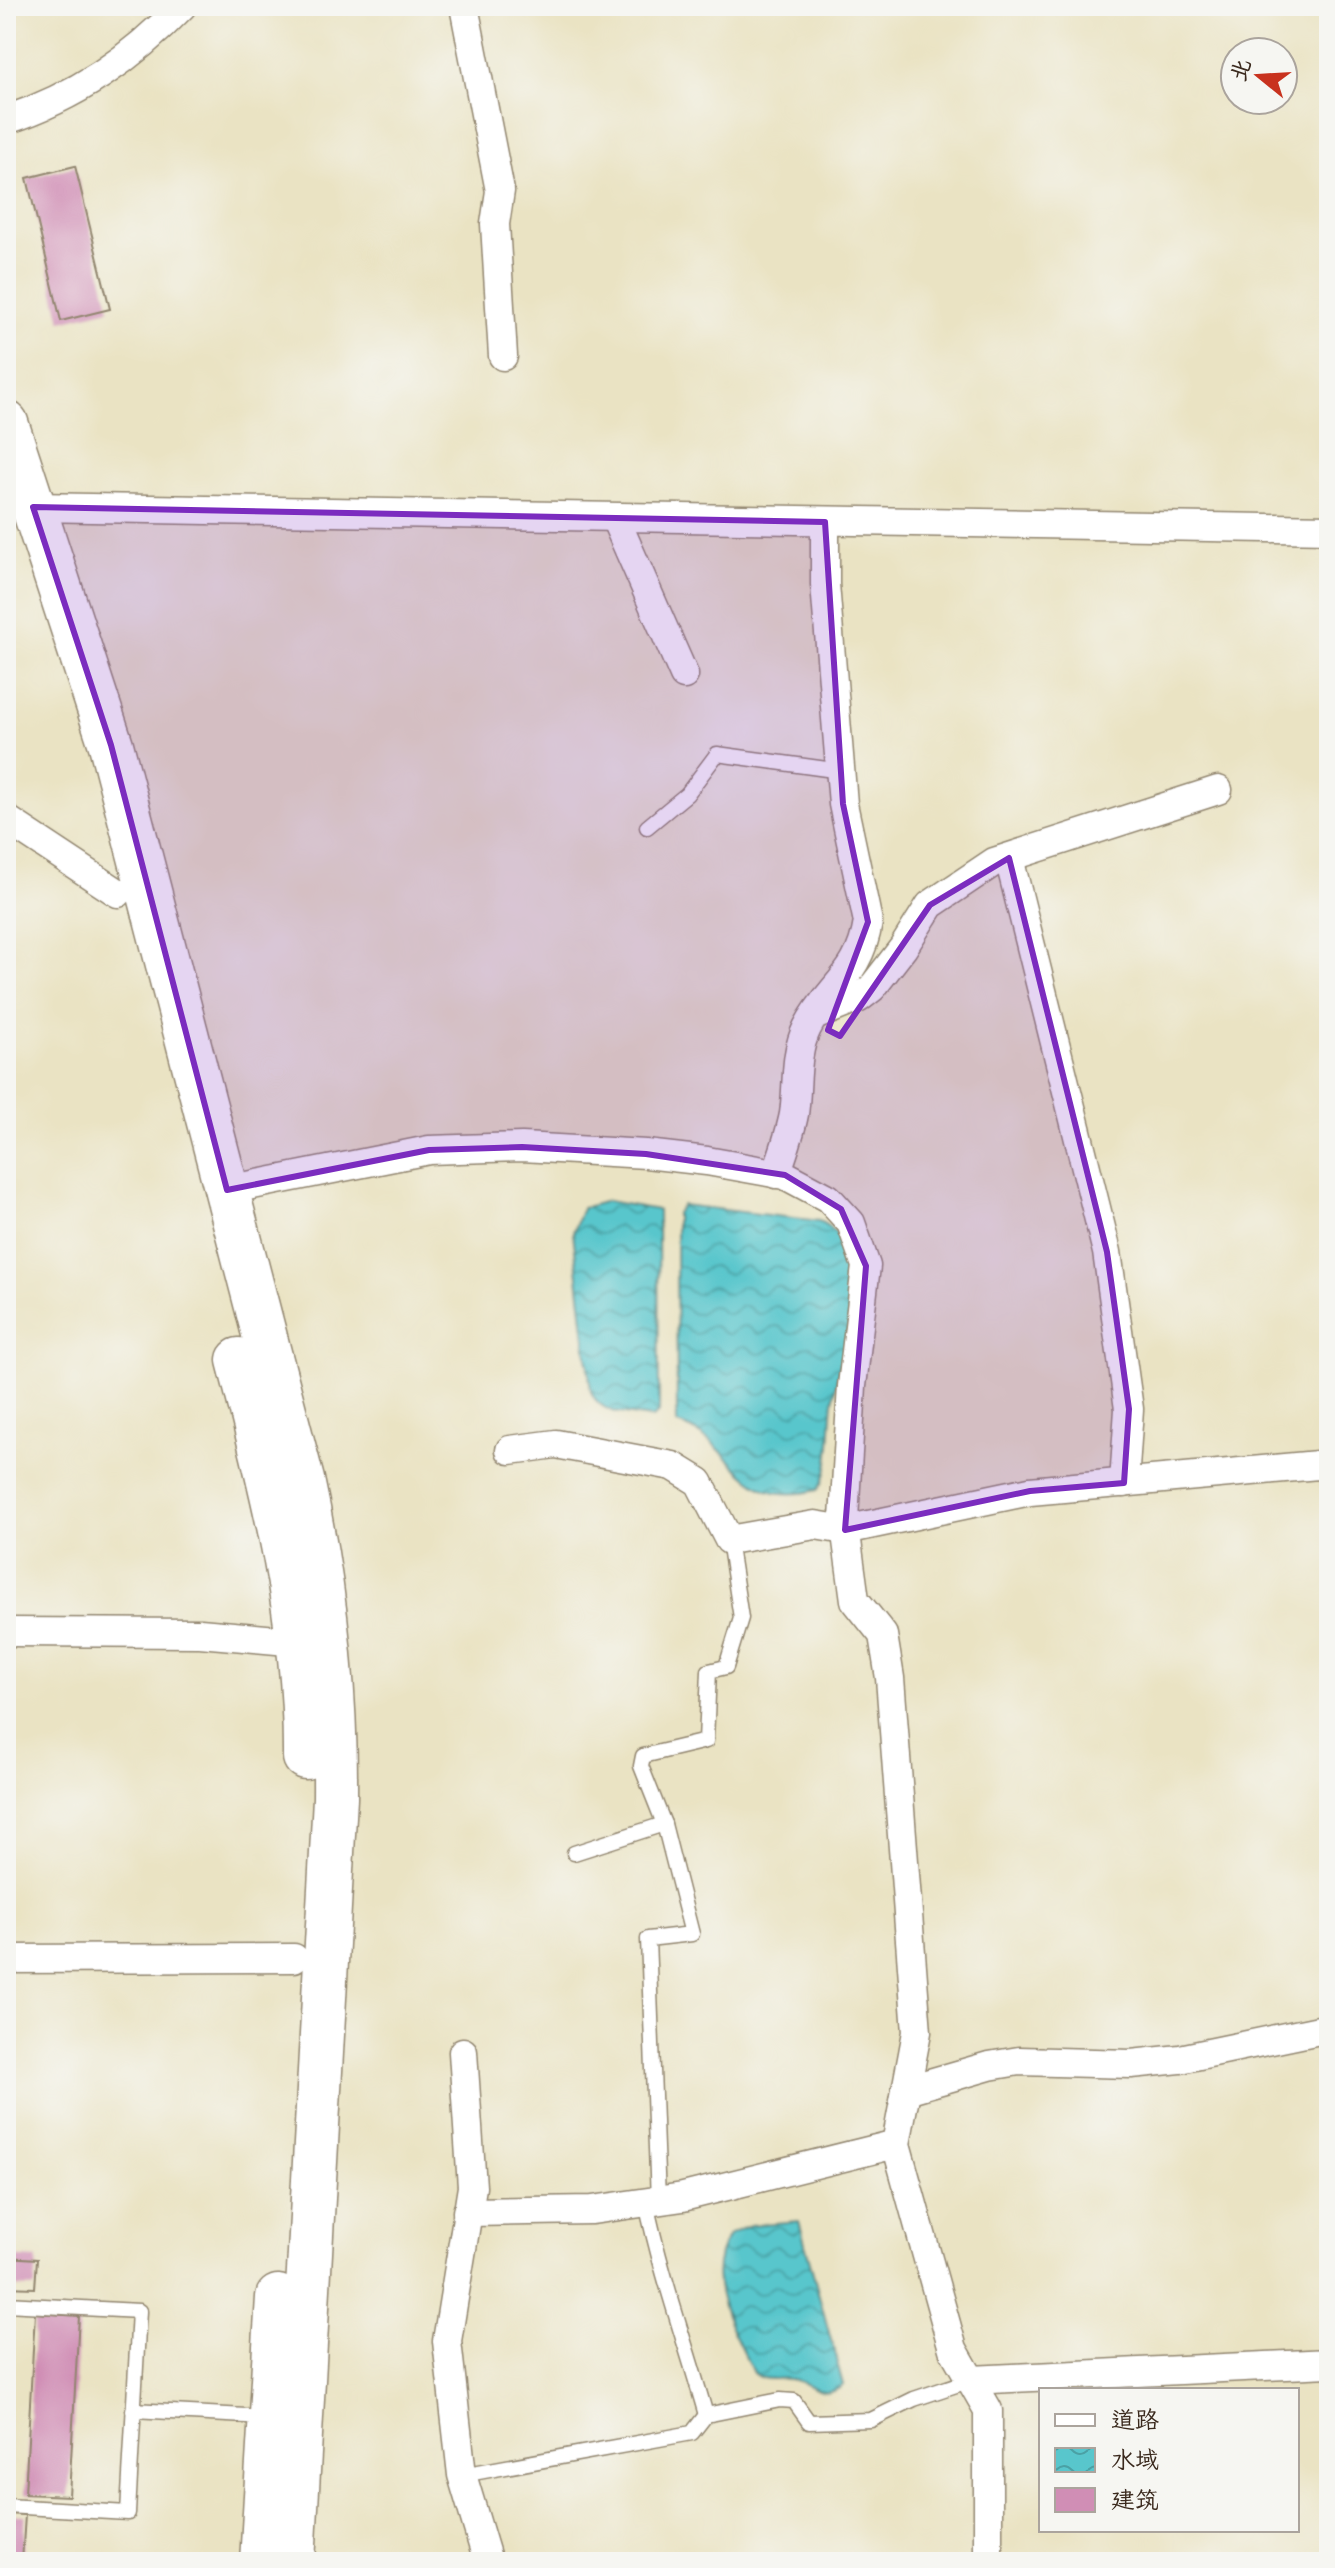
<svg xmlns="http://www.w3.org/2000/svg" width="1335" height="2568" viewBox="0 0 1335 2568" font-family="'Architects Daughter','LXGW WenKai TC',sans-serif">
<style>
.water{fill:url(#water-waves);stroke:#4a7875;stroke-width:2}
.building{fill:#d08eb5}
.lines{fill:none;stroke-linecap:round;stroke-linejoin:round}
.lane-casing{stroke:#928670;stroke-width:17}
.street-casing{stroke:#928670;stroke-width:31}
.highway-casing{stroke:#928670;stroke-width:47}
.lane{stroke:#fff;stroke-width:14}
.street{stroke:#fff;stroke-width:28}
.highway{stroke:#fff;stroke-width:44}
.marked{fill:#7b2cbf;fill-opacity:0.2;stroke:#7b2cbf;stroke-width:6;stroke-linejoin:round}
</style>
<defs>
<pattern id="water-waves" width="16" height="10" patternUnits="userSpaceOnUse" patternTransform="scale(2)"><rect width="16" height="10" fill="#58c6cc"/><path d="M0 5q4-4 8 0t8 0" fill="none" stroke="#4aa1a5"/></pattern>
</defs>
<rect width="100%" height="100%" fill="#f6f6f2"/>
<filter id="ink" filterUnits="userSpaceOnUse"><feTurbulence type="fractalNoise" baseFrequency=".0125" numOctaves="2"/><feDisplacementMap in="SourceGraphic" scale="16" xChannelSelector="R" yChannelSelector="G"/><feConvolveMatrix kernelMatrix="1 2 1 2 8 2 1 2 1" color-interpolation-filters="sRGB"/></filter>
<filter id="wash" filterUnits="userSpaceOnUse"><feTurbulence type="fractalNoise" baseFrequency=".006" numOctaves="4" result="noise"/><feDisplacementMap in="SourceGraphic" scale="32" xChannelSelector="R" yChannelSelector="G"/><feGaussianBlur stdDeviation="1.8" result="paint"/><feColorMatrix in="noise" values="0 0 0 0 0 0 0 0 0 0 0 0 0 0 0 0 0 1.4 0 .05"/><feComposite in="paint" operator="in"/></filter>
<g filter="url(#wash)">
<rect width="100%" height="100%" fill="#eae3c3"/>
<g class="water">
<path d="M607 1201 658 1210 659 1412 653 1418C631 1415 599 1415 591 1391L573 1232 582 1208Z"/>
<path d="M682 1205 819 1221C836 1229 846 1244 851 1263 862 1300 838 1363 833 1402 830 1424 832 1478 817 1490 737 1510 739 1442 677 1424L676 1213Z"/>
<path d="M799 2221 843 2385C824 2402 809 2381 790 2379 776 2377 765 2383 753 2373 734 2330 699 2281 729 2235L750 2225Z"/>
</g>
<g id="blocks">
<g class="building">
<polygon points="75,166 110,309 61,321 27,178"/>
<polygon points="6,2257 37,2259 35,2288 6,2287"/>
<polygon points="35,2313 79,2316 69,2496 25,2494"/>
<polygon points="6,2514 25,2515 22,2562 6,2562"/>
</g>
</g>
</g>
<g filter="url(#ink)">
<use href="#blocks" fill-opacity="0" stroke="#928670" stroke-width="2"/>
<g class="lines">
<g class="lane-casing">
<g id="lane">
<polyline points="647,827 687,794 717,754 841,771"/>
<polyline points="574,1853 664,1824"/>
<polyline points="658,2200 648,1939 692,1934 664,1824 641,1766 643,1756 706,1741 709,1671 726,1667 741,1618 729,1540"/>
<path d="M646 2202C661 2275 686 2344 706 2415"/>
<polyline points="6,2304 139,2311 128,2513 6,2506"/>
<polyline points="133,2410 265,2417"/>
<polyline points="462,2475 692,2433 706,2415 780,2400 794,2401 809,2422 871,2420 914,2399 971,2380"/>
</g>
</g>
<g class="street-casing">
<g id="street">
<polyline points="464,6 500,191 495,224 503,356"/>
<path d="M6 120C76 97 131 59 182 6"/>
<polyline points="33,507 1329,529"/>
<polyline points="615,518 684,675"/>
<polyline points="6,819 118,893"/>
<polyline points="1009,858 1107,1252 1129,1409 1124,1483"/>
<polyline points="819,1014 859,998 872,988 903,948 930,905 994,862 1218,790"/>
<path d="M776 1174C783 1154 790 1135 794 1114 798 1086 794 1054 807 1028 828 986 860 976 868 922L843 804 825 584V522"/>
<polyline points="227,1190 429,1150 522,1147 646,1154 707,1161 785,1175 828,1198 851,1223 866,1266 852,1386 844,1519 855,1600 883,1635 890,1678 917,2032 896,2144 953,2349 988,2410 988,2562"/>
<polyline points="510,1450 556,1444 673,1466 699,1482 729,1540 815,1525 845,1530 1030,1491 1329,1464"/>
<polyline points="6,1632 200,1633 299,1642"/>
<polyline points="6,1959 294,1958"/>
<polyline points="463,2052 472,2187 447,2341 462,2475 488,2562"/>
<polyline points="906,2090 989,2066 1019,2061 1131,2064 1180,2059 1329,2028"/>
<polyline points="467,2212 592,2210 683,2197 896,2144"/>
<polyline points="971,2380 1329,2363"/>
</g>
</g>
<g class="highway-casing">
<g id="highway">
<path d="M6 423 111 745 302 1480C325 1586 336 1690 335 1798L293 2562"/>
<path d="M239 1360C273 1491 306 1620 305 1757"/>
<polyline points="262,2562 278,2297"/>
</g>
</g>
<use href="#lane" class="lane"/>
<use href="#street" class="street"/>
<use href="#highway" class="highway"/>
</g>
</g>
<path class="marked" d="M33 507 825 522 843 804 868 922 828 1030 840 1036 930 905 1009 858 1107 1252 1129 1409 1124 1483 1030 1491 845 1530 866 1266 841 1209 785 1175 646 1154 522 1147 429 1150 227 1190 111 745Z"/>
<rect width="1335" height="2568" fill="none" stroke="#f6f6f2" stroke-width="32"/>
<rect x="1039" y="2388" width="260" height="144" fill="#f6f6f2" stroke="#aba49d" stroke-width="2"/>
<rect x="1055" y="2414" width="40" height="12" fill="#ffffff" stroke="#aba49d" stroke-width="2"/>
<text x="1111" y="2428" font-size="24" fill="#3b2a1e">道路</text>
<rect x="1055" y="2448" width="40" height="24" fill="url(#water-waves)" stroke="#aba49d" stroke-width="2"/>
<text x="1111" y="2468" font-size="24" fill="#3b2a1e">水域</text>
<rect x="1055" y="2488" width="40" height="24" fill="#d08eb5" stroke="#aba49d" stroke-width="2"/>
<text x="1111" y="2508" font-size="24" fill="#3b2a1e">建筑</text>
<g transform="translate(1259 76) rotate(288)"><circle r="38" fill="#f6f6f2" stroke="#aba49d" stroke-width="2"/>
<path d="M0-6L14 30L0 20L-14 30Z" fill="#c8321e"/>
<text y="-12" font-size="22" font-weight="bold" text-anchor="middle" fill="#3b2a1e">北</text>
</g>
</svg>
